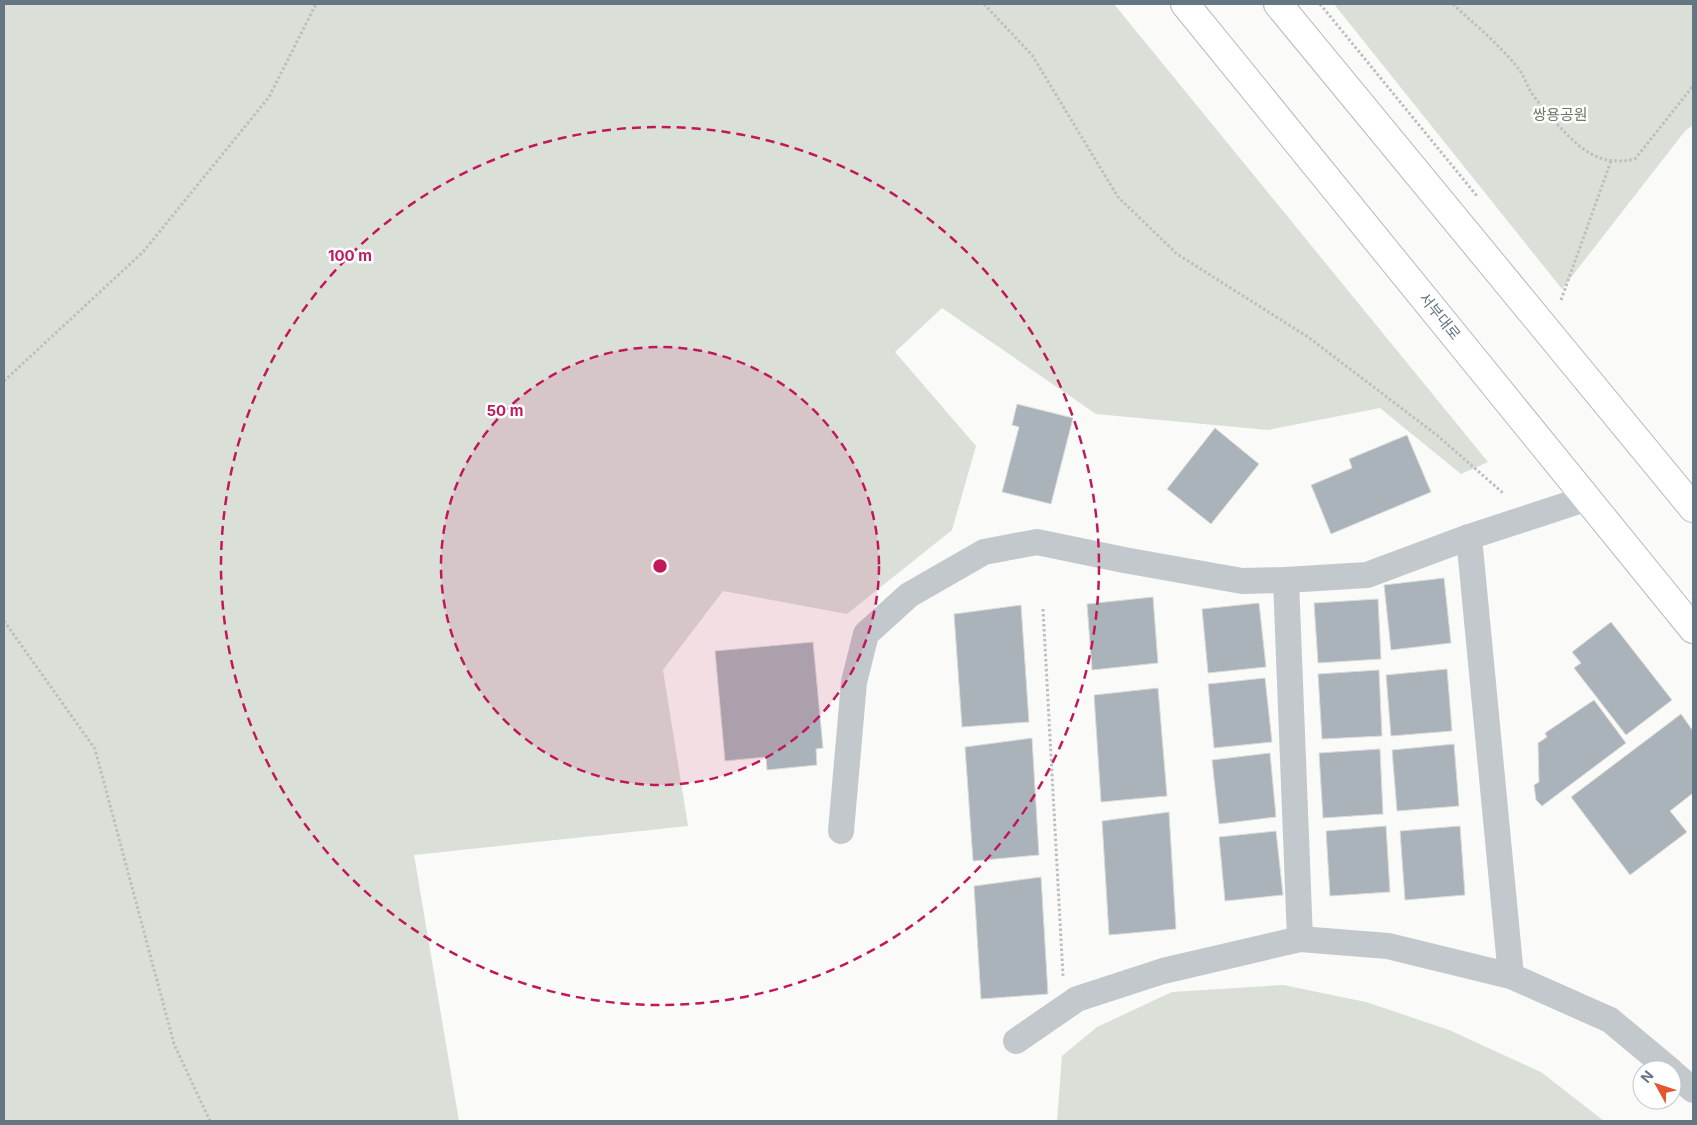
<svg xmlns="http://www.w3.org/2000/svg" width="1697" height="1125" viewBox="0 0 1697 1125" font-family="Inter,'Noto Sans KR',sans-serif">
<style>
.green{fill:#dadfd7}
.building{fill:#aab3b9;stroke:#dcdcda}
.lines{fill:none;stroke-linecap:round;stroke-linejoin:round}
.secondary-casing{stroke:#b3babf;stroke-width:30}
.path{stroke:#bbbfc2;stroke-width:3;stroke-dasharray:2.5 2.5;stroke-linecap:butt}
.street{stroke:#c3c8cc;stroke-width:26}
.secondary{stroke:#fff;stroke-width:28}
.ring{fill:none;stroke:#c2185b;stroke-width:2.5;stroke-dasharray:9 6}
.labels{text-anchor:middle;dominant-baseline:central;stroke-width:5;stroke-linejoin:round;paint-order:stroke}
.park-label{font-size:15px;fill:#687a64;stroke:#fff}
.street-label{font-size:15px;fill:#657683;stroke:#fff}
.centre{fill:#c2185b;stroke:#fff;stroke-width:2.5}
.ring-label{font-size:15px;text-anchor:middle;font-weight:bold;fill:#c2185b;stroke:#fff;stroke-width:5;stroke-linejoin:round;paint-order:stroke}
</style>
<rect width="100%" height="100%" fill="#fafaf8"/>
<g class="green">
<polygon points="4,4 1114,4 1488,462 1461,474 1380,408 1268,430 1096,414 942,308 895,352 976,446 952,530 847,614 723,591 663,670 688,826 414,855 459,1121 4,1121"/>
<polygon points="1334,4 1693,4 1693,125 1685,131 1562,289"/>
<polygon points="1283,985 1366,1002 1449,1030 1541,1072 1604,1121 1057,1121 1062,1056 1097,1027 1172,992"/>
</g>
<g class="building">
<polygon points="1017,404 1073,418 1051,504 1002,492 1019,427 1012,425"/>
<polygon points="1215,428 1259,464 1211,524 1167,489"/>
<polygon points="1407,435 1431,492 1331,534 1311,485 1352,468 1349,459"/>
<polygon points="1444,578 1451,643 1391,650 1384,585"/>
<polygon points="1153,597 1158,663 1092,670 1087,604"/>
<polygon points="1378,599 1381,659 1318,663 1314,603"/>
<polygon points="1259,603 1266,667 1208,673 1202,609"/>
<polygon points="1021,605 1029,722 962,727 954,614"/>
<polygon points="1611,622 1672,700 1626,735 1574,668 1581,663 1572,652"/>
<polygon points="813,642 823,748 816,749 817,765 767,770 766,757 725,761 715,651"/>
<polygon points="1447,669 1452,731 1391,736 1386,675"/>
<polygon points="1379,670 1382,736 1322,739 1318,674"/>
<polygon points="1265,678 1272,742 1214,748 1208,684"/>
<polygon points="1158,688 1167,796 1101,802 1094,695"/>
<polygon points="1594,700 1626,743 1542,806 1536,800 1534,785 1539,782 1538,743 1547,737 1545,733"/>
<polygon points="1681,714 1693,731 1693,793 1670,811 1687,832 1630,875 1571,797"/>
<polygon points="1032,738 1039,855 973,861 965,747"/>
<polygon points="1454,744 1459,806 1397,811 1392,750"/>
<polygon points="1380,749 1383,814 1323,818 1319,753"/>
<polygon points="1270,753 1276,817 1219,824 1212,760"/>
<polygon points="1169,812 1176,929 1109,935 1102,821"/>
<polygon points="1386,826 1390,892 1330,896 1326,831"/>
<polygon points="1460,826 1465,895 1405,900 1400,831"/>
<polygon points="1276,831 1283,895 1225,901 1219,837"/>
<polygon points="1041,877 1048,994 981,999 974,886"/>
</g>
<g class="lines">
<g class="secondary-casing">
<g id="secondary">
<polyline points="1185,4 1693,629"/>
<polyline points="1278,4 1693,508"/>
</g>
</g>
<g class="path">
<polyline points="984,4 1032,55 1118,197 1177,254 1308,337 1438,436 1503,493"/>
<polyline points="1320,4 1477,196"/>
<path d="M1453 4C1475 25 1499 44 1518 68 1525 77 1528 89 1535 98 1542 107 1550 115 1557 124 1580 149 1599 167 1635 159L1693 86"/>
<polyline points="1561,300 1611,161"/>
<polyline points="4,381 143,252 269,97 316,4"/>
<polyline points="1043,609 1063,976"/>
<polyline points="4,621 95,749 174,1044 210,1121"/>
</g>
<g class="street">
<polyline points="1469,537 1511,976"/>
<polyline points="1286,580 1300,939"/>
<polyline points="841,831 854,682 866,634 909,595 984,552 1037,542 1124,560 1242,581 1286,580 1367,575 1469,537 1588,498"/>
<polyline points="1016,1041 1077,999 1163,971 1300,939 1388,946 1511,976 1610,1020 1670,1070"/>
<polyline points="1672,1072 1693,1090"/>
</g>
<use href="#secondary" class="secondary"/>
</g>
<circle cx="660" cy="566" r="219" fill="#c2185b" fill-opacity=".12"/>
<g class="ring">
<circle cx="660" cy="566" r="219"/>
<circle cx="660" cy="566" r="439"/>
</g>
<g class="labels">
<g class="park-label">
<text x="1560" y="114">쌍용공원</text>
</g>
<g class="street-label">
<text transform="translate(1440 316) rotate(51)">서부대로</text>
</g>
</g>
<circle cx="660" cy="566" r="8" class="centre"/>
<g class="ring-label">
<text x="350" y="261">100 m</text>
<text x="505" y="416">50 m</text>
</g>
<rect width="1697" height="1125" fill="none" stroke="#657683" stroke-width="10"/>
<g transform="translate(1657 1085) rotate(310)"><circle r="24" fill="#ffffff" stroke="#c1c8cd"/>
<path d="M0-4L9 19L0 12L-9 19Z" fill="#e4572e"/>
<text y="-8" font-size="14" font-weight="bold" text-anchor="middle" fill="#657683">N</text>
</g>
</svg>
